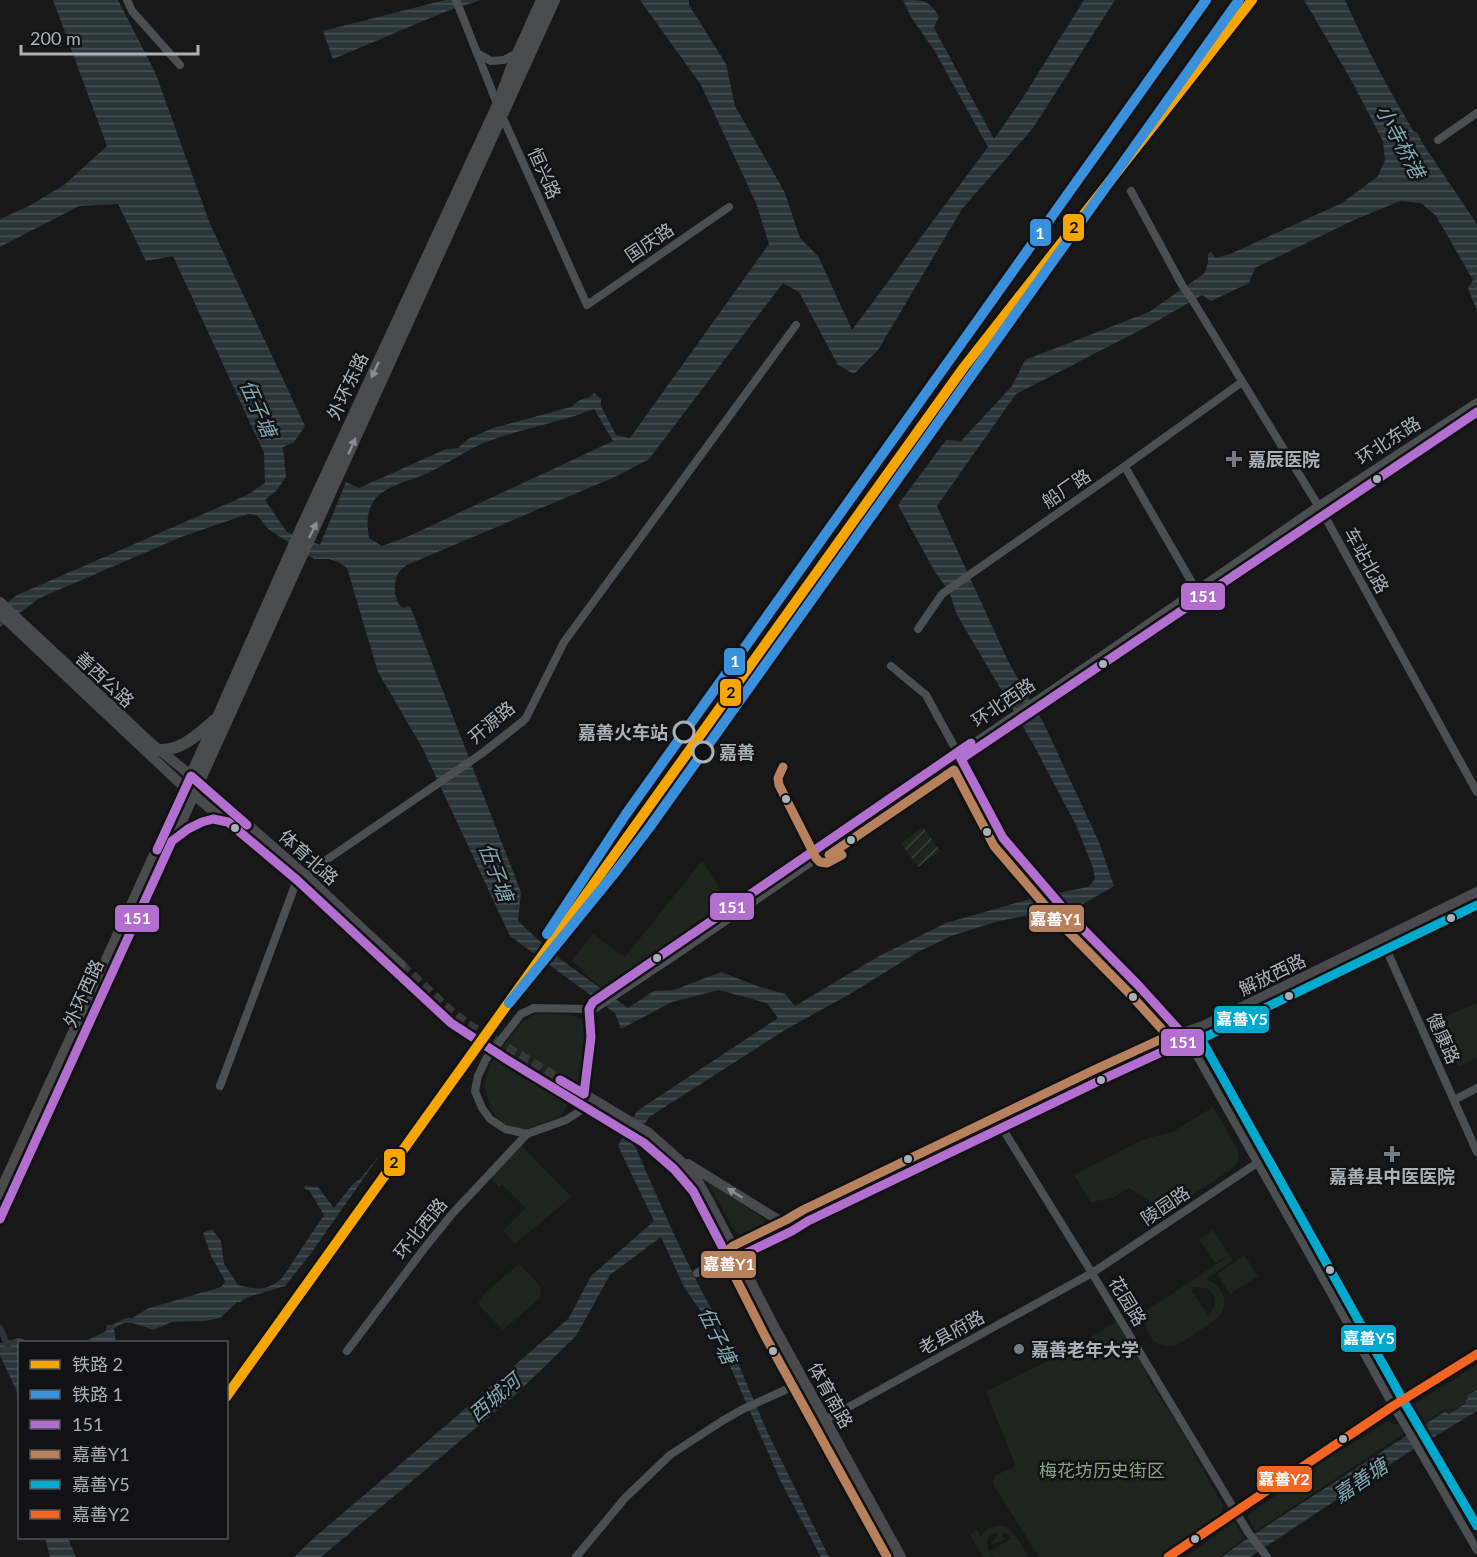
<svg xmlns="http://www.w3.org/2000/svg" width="1477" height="1557" viewBox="0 0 1477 1557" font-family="Lato,'Noto Sans SC',sans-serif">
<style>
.park{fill:#1e251e;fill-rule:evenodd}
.garden{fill:url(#garden-furrows)}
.water{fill:url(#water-rules);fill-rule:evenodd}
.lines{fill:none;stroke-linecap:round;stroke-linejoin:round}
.canal{stroke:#2b363a;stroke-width:6}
.major-tunnel{stroke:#353738;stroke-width:10;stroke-dasharray:10 5;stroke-linecap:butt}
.minor{stroke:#4c4f51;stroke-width:8}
.major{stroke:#494a4d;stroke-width:10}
.highway{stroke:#4a4b4d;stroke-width:12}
.bus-1-casing{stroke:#121214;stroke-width:14}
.bus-2-casing{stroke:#121214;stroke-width:14}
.bus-3-casing{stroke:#121214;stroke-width:14}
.bus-4-casing{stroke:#121214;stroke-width:14}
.bus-1{stroke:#b36fd0;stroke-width:9}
.bus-2{stroke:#b6815c;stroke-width:9}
.bus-3{stroke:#00a9ce;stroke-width:9}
.bus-4{stroke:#f26522;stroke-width:9}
.rail-1-casing{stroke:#121214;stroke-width:15}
.rail-2-casing{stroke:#121214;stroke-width:15}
.rail-1{stroke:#f7a600;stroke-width:10}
.rail-2{stroke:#3a90db;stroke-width:10}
.oneway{fill:#888d93}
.oneway2{fill:#878d93}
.poi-dot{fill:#767b81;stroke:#121214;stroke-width:2}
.bus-dot{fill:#a9b1b9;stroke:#121214;stroke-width:2}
.stop-dot{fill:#121214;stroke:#a9b1b9;stroke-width:3}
.labels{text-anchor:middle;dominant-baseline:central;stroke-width:5;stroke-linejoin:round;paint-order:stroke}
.street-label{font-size:18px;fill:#a9b1b9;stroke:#121214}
.poi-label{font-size:18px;font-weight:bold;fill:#a9b1b9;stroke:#121214;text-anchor:start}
.stop-label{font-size:18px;font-weight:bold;fill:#a9b1b9;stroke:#121214;text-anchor:end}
.park-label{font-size:18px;fill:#86a480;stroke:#121214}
.water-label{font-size:20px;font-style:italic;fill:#80a7b4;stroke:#121214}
.line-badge{stroke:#121214;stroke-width:2}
.badge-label{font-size:16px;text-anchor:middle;font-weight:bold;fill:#fff}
.pale-badge-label{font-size:16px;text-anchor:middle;font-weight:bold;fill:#111}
</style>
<defs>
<pattern id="garden-furrows" width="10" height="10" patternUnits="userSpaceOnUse" patternTransform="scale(1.5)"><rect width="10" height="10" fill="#1e251e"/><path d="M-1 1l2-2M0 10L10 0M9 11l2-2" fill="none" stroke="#3c423d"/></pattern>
<pattern id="water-rules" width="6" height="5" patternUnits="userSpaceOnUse" patternTransform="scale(1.5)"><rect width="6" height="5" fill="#2b363a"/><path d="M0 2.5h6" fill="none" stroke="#475154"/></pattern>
</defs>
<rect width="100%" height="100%" fill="#181818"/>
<g class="park">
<polygon points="702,861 730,904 605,990 583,973 581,968 572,960 593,934 625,957"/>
<polygon points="1477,1003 1477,1058 1459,1067 1436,1020"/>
<path d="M537 1014C554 1014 572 1012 587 1022L589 1038 584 1077 561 1116 528 1130 518 1129 507 1126 497 1118 490 1107 484 1085 487 1073 492 1063 509 1038 522 1022 529 1017Z"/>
<path d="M1213 1107 1238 1150C1240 1159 1238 1163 1232 1169L1166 1212 1129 1188 1113 1198 1091 1202 1074 1175 1142 1140 1174 1131Z"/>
<polygon points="522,1146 571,1197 515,1244 503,1231 526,1208 502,1184 499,1187 490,1177 508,1155"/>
<polygon points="707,1181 709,1181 765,1220 765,1225 747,1234 739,1234 735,1231"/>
<polygon points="1213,1230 1229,1255 1215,1263 1199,1239"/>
<path d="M1230 1255 1233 1261 1206 1279C1221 1285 1231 1301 1219 1316 1214 1322 1206 1326 1200 1330 1192 1335 1184 1342 1176 1345 1158 1351 1145 1336 1146 1319L1142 1314ZM1195 1287 1206 1288 1214 1295 1215 1306 1208 1315 1191 1290Z"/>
<polygon points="1244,1255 1258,1276 1230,1294 1217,1274"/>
<polygon points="519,1264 541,1287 540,1298 503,1330 478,1304 487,1291"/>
<polygon points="1117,1321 1148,1374 1147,1377 1181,1430 1223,1506 1217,1522 1164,1557 1039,1557 993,1484 994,1476 1014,1467 1015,1464 986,1392 1073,1348"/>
<polygon points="1477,1365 1477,1389 1470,1394 1465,1403 1449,1413 1447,1410 1443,1411 1416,1427 1411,1417 1416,1403"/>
<polygon points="1387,1422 1400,1425 1405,1433 1256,1531 1247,1516 1319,1464"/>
<polygon points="1234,1522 1245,1538 1219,1557 1185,1557"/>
<path d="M999 1525C1015 1527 1020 1544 1028 1557H993L990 1551 1011 1539 1007 1534 1001 1532 1005 1540 990 1545 999 1532C983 1535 986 1546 992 1557H983L970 1534 977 1530 981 1537 989 1528Z"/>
</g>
<polygon class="garden" points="923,827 940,851 918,867 901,843"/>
<g class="water">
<path d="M53 0H118L155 72 210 224 305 426 294 442 283 447 286 477 277 490 265 500 287 532 320 545 346 482 359 488 446 449 458 448 468 439 493 428 571 407 580 400 590 397 594 393 601 399V406L616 435 630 438 769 244 756 203 701 85 640 0H689V5L726 64 735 106 784 191 800 238 818 256 852 330 988 147 934 50 911 17 903 0C925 0 928 0 939 16L934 28 994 139 1022 99 1084 0H1115L1033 128 962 209 878 350 854 374 838 365 799 292 783 283 649 459 617 476 407 565C404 567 401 569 399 572 393 581 393 602 403 608L410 606 521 892 518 921 556 956 628 1008 654 991 674 990 721 972 760 987 785 994 795 1006 879 956 946 923 1037 897 1088 887 1095 879 1093 868 1077 827 1032 742 957 615 949 591 935 572 898 505 946 440 961 441 1012 386 1025 360 1149 312 1205 273 1208 262V254L1211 252 1216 258 1230 254 1342 203 1378 176 1385 160 1383 141 1350 78 1304 0H1345C1365 45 1388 89 1414 132H1417L1423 144 1477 224V311L1468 288 1473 280 1436 216 1421 203 1400 201 1354 220 1255 268 1249 283 1211 301 1202 295 1152 324 1016 394 937 506 1009 663 1044 724 1099 842 1114 886 1081 905 999 921 951 936 916 953 855 991 785 1030 649 1117 633 1142 671 1228 702 1292 726 1335 766 1429 829 1557H821L781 1482 715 1332 684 1287 661 1237 610 1275 576 1336 514 1396 321 1557H294L315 1537 458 1415 569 1318 591 1276 654 1221 618 1146 637 1111 778 1018 767 1003 719 990 672 1002 621 1029 615 1013 510 936 423 749 378 672 347 568 338 562 329 559H314L268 529 257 515 248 514 181 537 40 598 0 627V608L17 595 247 495 265 483 264 453 173 256 146 261 118 204 79 206 0 247V219L29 206 64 185 107 146ZM594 409 613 441 409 536 382 546 369 538C367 525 366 514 373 502 382 486 414 480 430 472 449 463 472 446 492 440 525 428 561 422 594 409Z"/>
<polygon points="445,0 481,0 447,11 333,59 323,31"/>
<path d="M380 1155 309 1256 285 1286 248 1297 240 1302H237L220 1318 205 1321 172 1322 153 1330C138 1325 127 1317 114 1329L116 1342H75L88 1340 106 1331 107 1325H112L126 1318H132L149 1308 221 1287 225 1282 223 1277 211 1256 203 1233 212 1229 221 1241 224 1264 238 1285C256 1290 268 1291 282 1278L324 1215 309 1190 305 1189 304 1186 318 1187 334 1208 353 1184 360 1179Z"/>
<polygon points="19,1338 31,1342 20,1342 19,1438 17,1392 0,1355 0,1343"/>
<polygon points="1477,1390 1477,1411 1409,1452 1250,1557 1222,1557 1245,1540 1420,1427 1446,1411 1449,1414 1466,1403 1465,1401 1468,1399 1466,1396"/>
<polygon points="45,1538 68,1538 76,1557 50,1557"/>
</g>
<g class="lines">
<polyline class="canal" points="0,1328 8,1346"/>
<g class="major-tunnel">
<polyline points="401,965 450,1011 468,1025 566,1083"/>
<polyline points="396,971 451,1023 506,1059 560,1092"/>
</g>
<g class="minor">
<polyline points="127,0 132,11 180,65"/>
<polyline points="456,0 502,116 587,305 729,207"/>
<polyline points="477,53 491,61 504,60 517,53"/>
<polyline points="1438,140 1477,113"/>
<polyline points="1131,191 1182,285 1193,301 1324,515 1477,792"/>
<polyline points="1125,467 1198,593"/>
<polyline points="918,629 942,594 1111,476 1242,382"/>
<polyline points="891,666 926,695 961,759 1003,838 1069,915 1138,985 1188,1040 1318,1270 1393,1406 1406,1427 1477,1550"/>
<polyline points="1383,942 1477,1152"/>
<polyline points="220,1086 297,880 481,754 522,722 526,718 564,642 796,325"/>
<polyline points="584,1094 591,1037 589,1009 593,1002 1040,698 1318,506 1477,402"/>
<polyline points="1454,1100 1477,1088"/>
<polyline points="586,1107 566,1120 527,1134 505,1129 490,1119 482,1108 475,1091 478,1076 486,1059 521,1014 534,1008 589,1009 596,1008 676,955 1008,727 1477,412"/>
<polyline points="999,1123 1092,1273 1248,1532 1267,1557"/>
<polyline points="697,1273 727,1256"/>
<polyline points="347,1351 423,1250 452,1214 527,1134"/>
<polyline points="825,1420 1092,1273 1257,1163"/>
<polyline points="576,1557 625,1498 670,1455 722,1421 743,1409 803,1382"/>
<polyline points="1168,1557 1393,1406 1477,1354"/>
</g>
<g class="major">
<polyline points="0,602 151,743 199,782 305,875 401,965"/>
<polyline points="0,614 185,788 297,880 396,971"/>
<polyline points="1117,1073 1287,994 1477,900"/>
<polyline points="566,1083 649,1133 686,1166 696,1178 709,1201 776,1330 901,1557"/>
<polyline points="560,1092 644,1143 674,1169 693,1191 892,1557"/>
<polyline points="688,1164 785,1224"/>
<path d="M727 1256 734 1248 785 1224 793 1222C889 1177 984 1130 1079 1085 1120 1065 1159 1040 1203 1026L1477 892"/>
<polyline points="727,1256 738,1257 792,1231 808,1221"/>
</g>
<g class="highway">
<path d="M158 750C182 751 198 734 215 720"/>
<path d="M173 840C184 832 199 819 213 819 218 819 224 821 228 822"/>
<polyline points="0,1194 218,717 303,525 498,105 512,67 542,0"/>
<polyline points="0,1219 554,0"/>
</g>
<g class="bus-1-casing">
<g id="bus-1">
<polyline points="157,850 191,776 247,825"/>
<polyline points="560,1080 584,1094 591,1037 589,1009 593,1002 971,743"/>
<polyline points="0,1219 172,841 188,829 202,822 213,819 228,822 297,880 451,1023 506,1059 644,1143 674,1169 693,1191 727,1256 738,1257 792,1231 808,1221 1101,1080 1188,1040 1138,985 1069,915 1003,838 961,759 1477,412"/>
</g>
</g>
<g class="bus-2-casing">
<g id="bus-2">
<polyline points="783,767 778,778 779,785 816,858 820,862 827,863 842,855"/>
<path d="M829 855 954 770 994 846 1060 923 1129 993 1168 1036 1096 1069 803 1210 786 1220 733 1246C727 1250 725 1255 727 1261L765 1336 887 1557"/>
</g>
</g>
<g class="bus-3-casing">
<polyline id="bus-3" points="1477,905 1201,1039 1403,1400 1477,1526"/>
</g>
<g class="bus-4-casing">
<polyline id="bus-4" points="1168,1557 1393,1406 1477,1354"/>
</g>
<use href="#bus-1" class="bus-1"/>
<use href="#bus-2" class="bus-2"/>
<use href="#bus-3" class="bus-3"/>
<use href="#bus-4" class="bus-4"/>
<g class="rail-1-casing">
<polyline id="rail-1" points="226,1397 964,367 1252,0"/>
</g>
<g class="rail-2-casing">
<g id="rail-2">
<polyline points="547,934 626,814 1206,0"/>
<polyline points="509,1003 617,870 649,828 1239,0"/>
</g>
</g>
<use href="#rail-1" class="rail-1"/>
<use href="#rail-2" class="rail-2"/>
</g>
<defs><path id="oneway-solid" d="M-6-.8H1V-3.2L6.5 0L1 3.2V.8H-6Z" transform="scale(1.5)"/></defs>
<g class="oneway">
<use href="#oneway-solid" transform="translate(375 370) rotate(115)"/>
<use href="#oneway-solid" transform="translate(352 446) rotate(-66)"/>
<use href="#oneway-solid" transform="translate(313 530) rotate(-64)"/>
</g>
<use class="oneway2" href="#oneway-solid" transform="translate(735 1193) rotate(-148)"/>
<g class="poi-dot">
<path d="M1231 450h6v6h6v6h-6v6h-6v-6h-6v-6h6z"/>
<path d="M1389 1145h6v6h6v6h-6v6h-6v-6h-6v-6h6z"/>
<circle cx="1019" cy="1349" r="6"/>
</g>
<g class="bus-dot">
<circle cx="1377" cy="479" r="5"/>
<circle cx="1103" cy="664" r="5"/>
<circle cx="786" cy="799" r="5"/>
<circle cx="235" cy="828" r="5"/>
<circle cx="987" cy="832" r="5"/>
<circle cx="851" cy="840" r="5"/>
<circle cx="1451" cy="918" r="5"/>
<circle cx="657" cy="958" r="5"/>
<circle cx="1289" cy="996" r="5"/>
<circle cx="1133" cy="997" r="5"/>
<circle cx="1101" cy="1080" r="5"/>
<circle cx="908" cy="1159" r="5"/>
<circle cx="1330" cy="1270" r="5"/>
<circle cx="773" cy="1351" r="5"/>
<circle cx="1343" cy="1439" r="5"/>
<circle cx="1195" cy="1539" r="5"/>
</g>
<g class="stop-dot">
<circle cx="684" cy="732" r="10"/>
<circle cx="703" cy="752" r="10"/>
</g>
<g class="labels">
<g class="street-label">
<text transform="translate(545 173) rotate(66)">恒兴路</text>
<text transform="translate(649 242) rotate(-34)">国庆路</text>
<text transform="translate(347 386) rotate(-65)">外环东路</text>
<text transform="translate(1388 440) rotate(-33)">环北东路</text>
<text transform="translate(1066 488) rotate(-34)">船厂路</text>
<text transform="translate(1367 560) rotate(61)">车站北路</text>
<text transform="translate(105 679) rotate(43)">善西公路</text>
<text transform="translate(1003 702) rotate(-34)">环北西路</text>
<text transform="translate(491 722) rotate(-40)">开源路</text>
<text transform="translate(309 857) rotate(42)">体育北路</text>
<text transform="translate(1272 974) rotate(-26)">解放西路</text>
<text transform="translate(83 993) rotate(-66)">外环西路</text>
<text transform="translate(1444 1038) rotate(66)">健康路</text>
<text transform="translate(1165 1205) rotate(-34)">陵园路</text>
<text transform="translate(420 1228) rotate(-51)">环北西路</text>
<text transform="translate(1128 1301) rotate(59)">花园路</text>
<text transform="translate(951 1332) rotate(-29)">老县府路</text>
<text transform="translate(831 1395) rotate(61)">体育南路</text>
</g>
<g class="poi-label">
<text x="1248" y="459">嘉辰医院</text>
<text x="1392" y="1176" text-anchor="middle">嘉善县中医医院</text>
<text x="1031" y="1349">嘉善老年大学</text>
</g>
<g class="stop-label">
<text x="668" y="732">嘉善火车站</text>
<text x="719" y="752" text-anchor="start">嘉善</text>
</g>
<g class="park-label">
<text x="1102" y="1470">梅花坊历史街区</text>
</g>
<g class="water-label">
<text transform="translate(1401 141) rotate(62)">小寺桥港</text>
<text transform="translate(259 408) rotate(66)">伍子塘</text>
<text transform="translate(497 872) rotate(69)">伍子塘</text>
<text transform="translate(718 1335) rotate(64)">伍子塘</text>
<text transform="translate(494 1397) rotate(-41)">西城河</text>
<text transform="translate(1360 1480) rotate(-34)">嘉善塘</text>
</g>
</g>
<g class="line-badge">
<rect x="1062" y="213" width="23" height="29" rx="6" fill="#f7a600"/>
<rect x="1029" y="218" width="23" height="29" rx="6" fill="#3a90db"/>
<rect x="1180" y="582" width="46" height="29" rx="6" fill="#b36fd0"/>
<rect x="723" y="647" width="23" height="29" rx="6" fill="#3a90db"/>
<rect x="719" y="678" width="23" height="29" rx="6" fill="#f7a600"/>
<rect x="709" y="892" width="46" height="29" rx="6" fill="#b36fd0"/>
<rect x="114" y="904" width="46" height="29" rx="6" fill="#b36fd0"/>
<rect x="1028" y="904" width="57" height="29" rx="6" fill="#b6815c"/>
<rect x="1213" y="1005" width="57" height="29" rx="6" fill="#00a9ce"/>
<rect x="1160" y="1028" width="45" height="29" rx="6" fill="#b36fd0"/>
<rect x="383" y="1148" width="23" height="29" rx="6" fill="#f7a600"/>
<rect x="700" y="1250" width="57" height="29" rx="6" fill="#b6815c"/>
<rect x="1340" y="1324" width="57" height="29" rx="6" fill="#00a9ce"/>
<rect x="1256" y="1465" width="57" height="28" rx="6" fill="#f26522"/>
</g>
<g class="badge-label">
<text x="1040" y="239">1</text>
<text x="1203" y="602">151</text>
<text x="735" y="667">1</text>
<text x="732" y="913">151</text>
<text x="137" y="924">151</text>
<text x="1056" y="925">嘉善Y1</text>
<text x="1242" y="1025">嘉善Y5</text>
<text x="1183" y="1048">151</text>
<text x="729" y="1270">嘉善Y1</text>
<text x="1369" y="1344">嘉善Y5</text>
<text x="1284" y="1485">嘉善Y2</text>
</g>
<g class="pale-badge-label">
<text x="1074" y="233">2</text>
<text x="731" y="698">2</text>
<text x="394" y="1168">2</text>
</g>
<rect x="18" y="1341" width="210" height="198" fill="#121214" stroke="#4e5256" stroke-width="1.5"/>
<rect x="30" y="1360" width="30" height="9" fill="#f7a600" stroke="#4e5256" stroke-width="1.5"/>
<text x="72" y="1371" font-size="18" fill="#a9b1b9">铁路 2</text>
<rect x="30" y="1390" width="30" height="9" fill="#3a90db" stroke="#4e5256" stroke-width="1.5"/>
<text x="72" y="1401" font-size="18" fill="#a9b1b9">铁路 1</text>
<rect x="30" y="1420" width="30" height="9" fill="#b36fd0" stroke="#4e5256" stroke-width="1.5"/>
<text x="72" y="1431" font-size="18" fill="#a9b1b9">151</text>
<rect x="30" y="1450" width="30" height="9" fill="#b6815c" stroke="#4e5256" stroke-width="1.5"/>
<text x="72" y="1461" font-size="18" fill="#a9b1b9">嘉善Y1</text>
<rect x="30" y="1480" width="30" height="9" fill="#00a9ce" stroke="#4e5256" stroke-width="1.5"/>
<text x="72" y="1491" font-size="18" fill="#a9b1b9">嘉善Y5</text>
<rect x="30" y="1510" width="30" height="9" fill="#f26522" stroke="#4e5256" stroke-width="1.5"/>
<text x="72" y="1521" font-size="18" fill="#a9b1b9">嘉善Y2</text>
<path d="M21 45v9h177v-9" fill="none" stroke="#a9b1b9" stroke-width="3"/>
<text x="30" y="45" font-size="18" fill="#a9b1b9" stroke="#121214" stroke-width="4.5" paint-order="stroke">200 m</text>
</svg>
